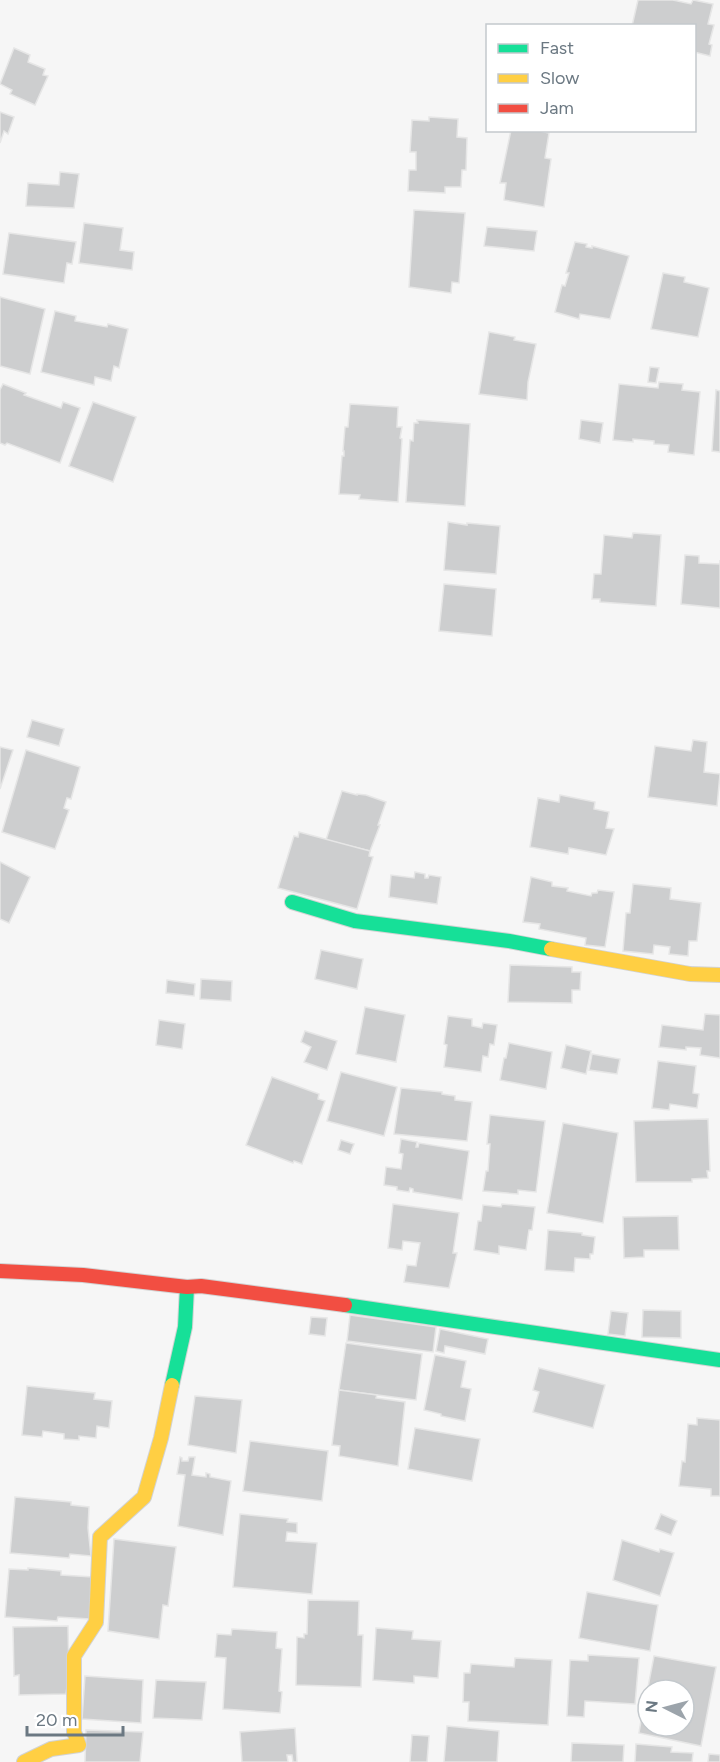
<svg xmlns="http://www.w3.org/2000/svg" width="720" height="1762" viewBox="0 0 720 1762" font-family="Figtree,sans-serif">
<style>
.building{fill:#cdcecf;stroke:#e6e6e6;stroke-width:1.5}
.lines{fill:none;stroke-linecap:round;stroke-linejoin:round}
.fast-casing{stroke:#d2d3d3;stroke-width:16}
.slow-casing{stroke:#d2d3d3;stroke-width:16}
.jam-casing{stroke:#d2d3d3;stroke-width:16}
.fast{stroke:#16e098;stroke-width:14}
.slow{stroke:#ffcf43;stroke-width:14}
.jam{stroke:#f24e42;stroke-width:14}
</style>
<rect width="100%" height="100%" fill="#f6f6f6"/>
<g class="building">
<polygon points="638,0 673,0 691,4 693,0 713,4 708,24 714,25 709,44 712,45 710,56 694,52 694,26 632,26"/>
<polygon points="14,48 30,55 28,62 45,69 43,75 48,76 35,105 10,94 12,90 0,84"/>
<polygon points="0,112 14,117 8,134 4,131 0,143"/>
<polygon points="429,117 458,119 457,137 467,138 466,170 462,170 461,187 445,187 445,193 408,191 409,170 416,170 416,152 410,152 412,120 429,121"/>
<polygon points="511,130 535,130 549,133 545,158 551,159 544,207 504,200 506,183 500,183"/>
<polygon points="60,172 79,174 74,208 26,206 28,183 59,185"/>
<polygon points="414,210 465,213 459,283 452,282 451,293 409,287"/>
<polygon points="84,223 123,228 120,250 134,252 132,270 79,263"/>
<polygon points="487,227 537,231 534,251 484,246"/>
<polygon points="9,233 76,242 72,264 67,263 64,283 3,274"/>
<polygon points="575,242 587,244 586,247 592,248 592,246 629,256 610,319 580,314 579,319 555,312 562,285 565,286 569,273 566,273"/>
<polygon points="663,273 685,277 684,282 709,288 698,337 651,329"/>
<polygon points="0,297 45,309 30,374 0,366"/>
<polygon points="55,311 76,316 75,321 107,327 108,324 128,329 119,368 114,366 111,381 95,377 94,385 41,372"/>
<polygon points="489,332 515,337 514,340 536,344 528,382 527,400 479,394"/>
<polygon points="650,367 659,368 656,383 648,382"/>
<polygon points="659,382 683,384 682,390 700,392 694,455 668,452 669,445 654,444 654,441 633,439 633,442 613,440 619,384 658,388"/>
<polygon points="3,384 26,393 24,395 61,408 63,402 80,408 60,463 7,443 5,445 0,443 0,390"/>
<polygon points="716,390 720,391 720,452 712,451"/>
<polygon points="93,402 136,417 113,482 69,466"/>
<polygon points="350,404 398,407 397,427 402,427 400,438 402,439 398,502 359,499 360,495 339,494 342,456 344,456 344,451 343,451 345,427 348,427"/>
<polygon points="417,420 470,424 465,506 406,502 410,440 413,441 414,423 418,423"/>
<polygon points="581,420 603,423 600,443 579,439"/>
<polygon points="448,522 467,525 467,523 500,526 496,574 444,570"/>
<polygon points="633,533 661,535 656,606 600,602 600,599 592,599 594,574 601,574 604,535 632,538"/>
<polygon points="685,555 699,556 699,563 720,564 720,560 720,608 681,604"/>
<polygon points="444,584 496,589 492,636 439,631"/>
<polygon points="32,720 64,729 59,746 27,737"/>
<polygon points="693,740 707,742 704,772 720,774 717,806 648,797 655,746 691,751"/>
<polygon points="0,747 13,750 0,789"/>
<polygon points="26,750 80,767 71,799 67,798 64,808 69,810 55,849 2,832"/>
<polygon points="342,791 357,795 357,794 366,795 386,802 378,825 380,825 370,851 326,840"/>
<polygon points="560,795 595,802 594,809 609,812 606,828 614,829 606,855 569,848 568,854 530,847 538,798 559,802"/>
<polygon points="299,832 370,851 369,856 373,857 357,909 278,888 294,836 298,837"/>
<polygon points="0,862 30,877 9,923 0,919"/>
<polygon points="415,872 425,874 425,878 428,878 429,875 441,877 437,904 389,897 391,875 414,878"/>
<polygon points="531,877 552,882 552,886 568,888 567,891 591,896 592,893 597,893 598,890 614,892 605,947 585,945 586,938 539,929 540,924 523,922"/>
<polygon points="633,884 671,888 670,899 701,903 697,941 689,941 688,956 669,954 670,947 654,945 653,954 623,951 626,913 630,913"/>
<polygon points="321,950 363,959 357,989 315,979"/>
<polygon points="510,965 572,967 572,972 581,972 580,990 572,990 572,1003 508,1002"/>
<polygon points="201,979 232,981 231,1001 200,999"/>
<polygon points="167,980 195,984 194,996 166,993"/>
<polygon points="365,1007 405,1015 396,1062 356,1054"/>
<polygon points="705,1014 720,1015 720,1058 700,1055 701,1048 686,1047 686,1050 659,1047 662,1025 703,1030"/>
<polygon points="448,1016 472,1019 472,1026 482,1028 483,1023 497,1025 494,1045 490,1044 488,1057 483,1056 481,1072 444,1067 447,1045 444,1044"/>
<polygon points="159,1020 185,1024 182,1049 156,1045"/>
<polygon points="305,1031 337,1041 327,1070 304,1062 311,1047 301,1042"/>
<polygon points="509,1043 552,1052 546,1089 500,1080 504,1058 506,1058"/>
<polygon points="566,1045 591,1051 586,1074 561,1068"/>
<polygon points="592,1054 620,1059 617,1074 589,1070"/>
<polygon points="658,1061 696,1066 693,1093 699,1094 697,1108 670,1104 669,1110 652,1108"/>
<polygon points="341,1072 397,1087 384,1136 327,1121"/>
<polygon points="272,1077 319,1094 318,1099 325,1101 302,1164 294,1161 293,1163 246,1145"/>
<polygon points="401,1088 442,1092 442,1094 455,1096 455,1100 472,1102 467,1141 394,1134"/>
<polygon points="490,1115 545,1121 536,1192 518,1190 518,1194 483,1191 486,1171 488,1171 490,1144 487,1144"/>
<polygon points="708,1119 710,1171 707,1171 708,1178 692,1179 692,1182 636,1182 634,1121"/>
<polygon points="563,1123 618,1133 603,1223 547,1213"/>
<polygon points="401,1139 417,1142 416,1147 418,1147 419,1143 469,1151 462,1200 413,1192 413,1189 410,1188 409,1192 397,1190 397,1187 384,1185 386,1167 401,1169 403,1154 399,1153"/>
<polygon points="341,1140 354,1144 350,1154 338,1150"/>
<polygon points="393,1204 459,1213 453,1253 457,1253 449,1288 404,1282 407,1265 416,1266 420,1243 403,1241 402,1250 388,1248"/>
<polygon points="502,1204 535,1207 532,1230 529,1230 526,1250 499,1246 499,1254 474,1250 478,1221 481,1221 483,1205 501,1207"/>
<polygon points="678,1216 679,1250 644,1250 644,1257 624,1258 623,1217"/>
<polygon points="548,1230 582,1233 582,1235 595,1237 593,1254 590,1254 590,1259 575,1258 574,1272 545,1270"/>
<polygon points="643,1310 681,1311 681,1338 642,1337"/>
<polygon points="611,1311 628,1313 625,1336 608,1334"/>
<polygon points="350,1315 436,1327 433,1352 347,1341"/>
<polygon points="311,1317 327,1318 325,1336 309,1334"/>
<polygon points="440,1329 488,1339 485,1354 445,1346 444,1353 436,1351"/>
<polygon points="346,1343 422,1354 416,1400 339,1390"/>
<polygon points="435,1355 466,1361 461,1387 471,1389 465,1421 441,1416 441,1414 424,1410"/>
<polygon points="539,1368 605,1385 593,1428 533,1412 539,1392 533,1390"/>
<polygon points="27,1386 95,1393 94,1399 112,1401 109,1428 97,1426 96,1438 79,1436 79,1440 64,1439 64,1434 43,1431 42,1437 22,1435"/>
<polygon points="339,1390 377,1395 376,1398 405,1402 398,1466 339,1456 340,1446 332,1445"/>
<polygon points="195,1396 242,1400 236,1453 188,1445"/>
<polygon points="697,1418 720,1420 720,1496 711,1496 711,1489 679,1486 682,1461 685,1462 688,1424 697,1425"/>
<polygon points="415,1428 480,1439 472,1481 408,1469"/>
<polygon points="250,1441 328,1451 322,1501 243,1491"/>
<polygon points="180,1457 182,1458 182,1461 188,1461 189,1457 195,1457 192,1475 206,1477 206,1473 210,1474 210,1477 231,1481 223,1535 178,1526 185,1475 177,1474"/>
<polygon points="15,1497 71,1502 71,1505 89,1507 88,1528 91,1556 70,1554 69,1558 10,1553"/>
<polygon points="240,1514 288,1519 287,1522 297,1523 297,1533 287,1532 286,1541 317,1543 312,1594 233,1587"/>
<polygon points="661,1514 677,1521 671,1535 655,1529"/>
<polygon points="114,1539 176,1547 168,1606 163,1605 159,1639 108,1631"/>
<polygon points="622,1540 659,1552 660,1549 674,1553 660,1596 613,1580"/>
<polygon points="28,1568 61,1571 61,1575 93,1577 90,1619 58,1617 57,1621 5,1617 9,1569 28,1570"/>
<polygon points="587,1592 658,1605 650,1651 579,1638"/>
<polygon points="308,1600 359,1601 358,1635 363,1635 361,1687 296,1685 297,1637 304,1638 304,1634 307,1634"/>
<polygon points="68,1626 69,1673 66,1694 19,1695 19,1675 14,1676 13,1627"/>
<polygon points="376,1628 413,1631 412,1639 441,1641 438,1678 414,1676 414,1683 373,1680"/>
<polygon points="232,1629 277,1632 276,1648 282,1649 279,1691 282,1692 280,1713 223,1709 226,1658 215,1657 217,1634 231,1635"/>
<polygon points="588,1655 639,1658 635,1704 585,1701 584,1717 567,1716 570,1660 588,1661"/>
<polygon points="654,1656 716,1667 701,1746 639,1733 643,1709 648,1710 648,1726 684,1726 684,1690 655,1690 655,1688 648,1687"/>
<polygon points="515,1658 552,1660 548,1725 468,1721 469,1702 463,1702 464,1673 470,1673 471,1664 514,1667"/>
<polygon points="85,1676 143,1680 141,1723 82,1719"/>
<polygon points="156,1680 206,1682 202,1720 153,1718"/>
<polygon points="447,1726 499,1731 497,1762 444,1762"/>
<polygon points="295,1728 297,1762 293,1762 292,1755 287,1755 288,1762 242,1762 240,1732"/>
<polygon points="86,1730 143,1732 140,1762 85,1762"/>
<polygon points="412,1735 429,1736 427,1762 410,1762"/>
<polygon points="572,1743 624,1745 623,1762 571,1762"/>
<polygon points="636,1744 672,1747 671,1752 693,1753 692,1762 635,1762"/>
<polygon points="709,1754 720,1755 720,1762 708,1762"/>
</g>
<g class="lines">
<g class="fast-casing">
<g id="fast">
<polyline points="292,902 355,921 509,941 551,949"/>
<polyline points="345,1305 720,1360"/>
<polyline points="172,1385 185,1327 187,1287"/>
</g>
</g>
<g class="slow-casing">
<g id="slow">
<polyline points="551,949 690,974 720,975"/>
<polyline points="24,1762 51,1749 79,1745 74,1732 74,1656 96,1622 100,1537 144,1497 161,1438 172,1385"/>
</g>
</g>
<g class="jam-casing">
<polyline id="jam" points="0,1271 83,1275 187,1287 201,1286 345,1305"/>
</g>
<use href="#fast" class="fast"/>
<use href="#slow" class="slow"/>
<use href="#jam" class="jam"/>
</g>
<rect x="486" y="24" width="210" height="108" fill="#ffffff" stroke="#c4c9cd" stroke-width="1.5"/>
<rect x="498" y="44" width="30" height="9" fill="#16e098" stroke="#c4c9cd" stroke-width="1.5"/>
<text x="540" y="54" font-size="18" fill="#6b7882">Fast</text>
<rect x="498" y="74" width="30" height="9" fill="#ffcf43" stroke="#c4c9cd" stroke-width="1.5"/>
<text x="540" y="84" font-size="18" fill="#6b7882">Slow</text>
<rect x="498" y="104" width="30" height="9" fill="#f24e42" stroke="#c4c9cd" stroke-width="1.5"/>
<text x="540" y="114" font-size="18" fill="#6b7882">Jam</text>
<g transform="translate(666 1708) rotate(276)"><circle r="28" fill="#ffffff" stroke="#c4c9cd" stroke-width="1.5"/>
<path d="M0-4.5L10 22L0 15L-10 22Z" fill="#9ca4ab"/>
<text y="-9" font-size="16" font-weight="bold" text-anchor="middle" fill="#6b7882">N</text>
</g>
<path d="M27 1726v9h96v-9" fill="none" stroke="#6b7882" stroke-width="3"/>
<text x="36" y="1726" font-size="18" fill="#6b7882" stroke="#ffffff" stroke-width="4.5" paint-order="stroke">20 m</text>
</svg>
